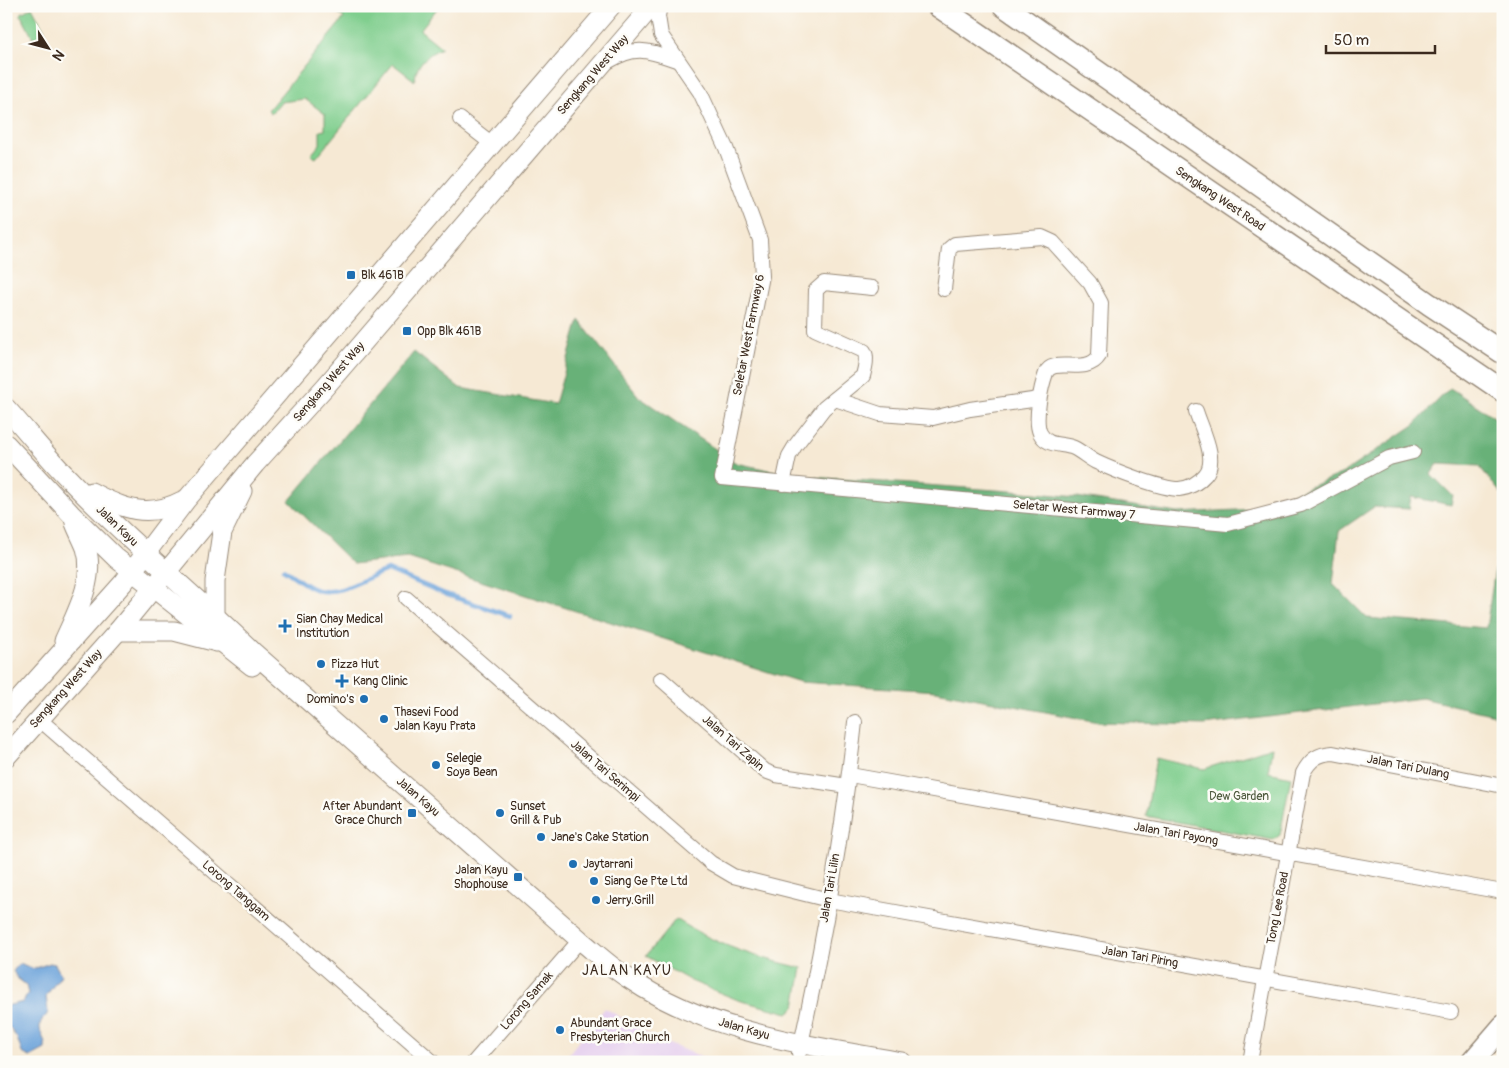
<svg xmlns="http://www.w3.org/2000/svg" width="1509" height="1068" viewBox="0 0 1509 1068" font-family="Pangolin,sans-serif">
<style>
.built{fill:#e7d2ef}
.green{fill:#7fce8d;stroke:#5d7c56}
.forest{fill:#67b178;stroke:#516e4b}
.water{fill:#6ca3da;stroke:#54667c}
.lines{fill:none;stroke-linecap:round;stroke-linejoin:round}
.stream{stroke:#6ca3da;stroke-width:4.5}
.street-casing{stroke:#988a79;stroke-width:16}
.secondary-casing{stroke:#988a79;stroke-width:21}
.primary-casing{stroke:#988a79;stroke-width:24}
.street{stroke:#fff;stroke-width:14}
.secondary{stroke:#fff;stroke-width:19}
.primary{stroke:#fff;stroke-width:21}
.poi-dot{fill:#1f6fb2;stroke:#fdfcf7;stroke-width:2}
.labels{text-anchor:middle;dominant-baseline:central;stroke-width:5;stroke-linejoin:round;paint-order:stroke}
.street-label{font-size:12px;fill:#3b2a1e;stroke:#fdfcf7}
.poi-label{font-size:12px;fill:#3b2a1e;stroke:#fdfcf7;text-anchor:start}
.park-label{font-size:12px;fill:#4f5b3f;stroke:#fdfcf7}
.neighbourhood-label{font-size:14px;letter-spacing:1px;fill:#3b2a1e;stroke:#fdfcf7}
</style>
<rect width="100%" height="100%" fill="#fdfcf7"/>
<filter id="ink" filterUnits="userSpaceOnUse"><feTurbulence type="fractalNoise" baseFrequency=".02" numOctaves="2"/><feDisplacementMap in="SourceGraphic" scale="10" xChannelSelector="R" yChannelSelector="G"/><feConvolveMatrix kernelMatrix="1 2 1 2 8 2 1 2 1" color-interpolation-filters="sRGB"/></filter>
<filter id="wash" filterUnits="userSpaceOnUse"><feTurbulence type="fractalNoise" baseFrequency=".0096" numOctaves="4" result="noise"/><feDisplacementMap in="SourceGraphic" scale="20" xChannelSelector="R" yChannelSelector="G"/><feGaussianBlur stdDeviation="1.12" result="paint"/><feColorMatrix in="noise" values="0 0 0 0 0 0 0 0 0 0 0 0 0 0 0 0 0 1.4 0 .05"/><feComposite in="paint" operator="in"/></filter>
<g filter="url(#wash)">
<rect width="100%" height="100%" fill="#f6e9d4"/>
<polygon class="built" points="605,1008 661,1041 716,1062 562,1062"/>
<g class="green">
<path d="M330 6H439L420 30 442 48C427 54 415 65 415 81L393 64 316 158 311 155 320 144V131L325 130V114L305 99 281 102 271 113 268 110 344 18Z"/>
<polygon points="32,7 46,33 34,39 20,14"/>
<polygon points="1272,747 1268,772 1291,777 1280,835 1273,840 1146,816 1156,758 1204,769"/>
<path d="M676 919C718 946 755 957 802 968L795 1007 788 1013 738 1000 691 981 646 956Z"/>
</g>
<polygon class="forest" points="579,320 639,397 736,463 797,476 1024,492 1077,497 1177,513 1257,509 1343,473 1414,425 1450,388 1503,423 1503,496 1479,466 1438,464 1431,474 1453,496 1451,505 1411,497 1409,509 1374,507 1339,531 1333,584 1367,618 1486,628 1497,556 1503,552 1503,717 1422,698 1204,725 1098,722 936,691 800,682 408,558 353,564 289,501 414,352 460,388 555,404"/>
<path class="water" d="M20 963 33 969 50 963 55 964 61 975 46 996 48 1012C46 1018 40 1019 40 1026 39 1034 47 1040 45 1049L30 1057 22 1053 17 1038 6 1023V1006L23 1002 28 994 26 985 17 978 13 971Z"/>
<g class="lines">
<path class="stream" d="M283 569C293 575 306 587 317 590 342 596 365 577 388 570L445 594 510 616"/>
</g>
</g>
<g filter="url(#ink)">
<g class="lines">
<g class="street-casing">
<g id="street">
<polyline points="660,6 658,16 661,35 700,92 726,148 760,240 762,276 722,478 1228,524 1301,505 1389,458 1413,452"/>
<path d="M609 61C636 45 647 50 676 60"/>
<polyline points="460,119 491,143"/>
<path d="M944 289 949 249 955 244 1042 237 1053 242 1090 283 1101 303 1099 356C1087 376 1052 356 1046 373 1041 387 1034 420 1040 433 1047 447 1062 443 1074 448 1082 452 1088 458 1096 462 1113 470 1161 489 1179 489 1190 488 1198 483 1205 475 1219 460 1201 428 1196 411"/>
<polyline points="835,399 880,414 933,418 970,409 1039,399"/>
<path d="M783 484 789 456 795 446 824 408 863 376C865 368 868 357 864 351L815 329 816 290 824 283 872 288"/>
<polyline points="406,598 711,863 733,876 829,900 1451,1012"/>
<polyline points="661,679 765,771 776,775 847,786"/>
<polyline points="39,719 433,1062"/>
<polyline points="850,775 1503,892"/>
<path d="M799 1053C823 944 843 833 855 722"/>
<polyline points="474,1062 580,940"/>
<path d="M1250 1062 1303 773C1310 760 1317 754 1333 753L1503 786"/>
</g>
</g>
<g class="secondary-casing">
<g id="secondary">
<path d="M6 408C28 432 47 457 70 480 128 541 194 594 254 653L580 940C596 953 611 967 628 978 708 1033 808 1045 902 1062"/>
<polyline points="6,444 71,514 116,558 252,666"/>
<path d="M91 492C123 509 148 519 182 501"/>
<polyline points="215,614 215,581 222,532 242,491"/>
<polyline points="118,631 174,631 217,642"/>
<path d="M64 641C76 614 96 578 86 548 83 540 78 531 75 523"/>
<polyline points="6,714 124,582 186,500 611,6"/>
<polyline points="6,757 118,631 255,464 325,387 652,6"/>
</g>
</g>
<g class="primary-casing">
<g id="primary">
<polyline points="938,6 1503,391"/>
<polyline points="1004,6 1429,304 1503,353"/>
<polyline points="1472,1062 1503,1026"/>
</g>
</g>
<use href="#street" class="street"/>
<use href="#secondary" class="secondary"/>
<use href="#primary" class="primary"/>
</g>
</g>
<g class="poi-dot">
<rect x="346" y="270" width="10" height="10" rx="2.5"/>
<rect x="402" y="326" width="10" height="10" rx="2.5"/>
<path d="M282.5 618.5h5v5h5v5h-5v5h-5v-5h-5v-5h5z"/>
<circle cx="321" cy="664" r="5"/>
<path d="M339.5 673.5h5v5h5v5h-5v5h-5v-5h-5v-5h5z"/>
<circle cx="364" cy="699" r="5"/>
<circle cx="384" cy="719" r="5"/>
<circle cx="436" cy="765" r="5"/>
<rect x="407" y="808" width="10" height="10" rx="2.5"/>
<circle cx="500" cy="813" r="5"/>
<circle cx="541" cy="837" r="5"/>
<circle cx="573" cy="864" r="5"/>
<rect x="513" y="872" width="10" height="10" rx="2.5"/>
<circle cx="594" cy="881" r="5"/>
<circle cx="596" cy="900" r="5"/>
<circle cx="560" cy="1030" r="5"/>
</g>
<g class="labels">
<g class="street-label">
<text transform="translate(593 75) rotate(-49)">Sengkang West Way</text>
<text transform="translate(1220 199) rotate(34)">Sengkang West Road</text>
<text transform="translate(749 335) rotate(-79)">Seletar West Farmway 6</text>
<text transform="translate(329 382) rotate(-49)">Sengkang West Way</text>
<text transform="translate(1074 510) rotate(5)">Seletar West Farmway 7</text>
<text transform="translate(117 526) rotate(44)">Jalan Kayu</text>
<text transform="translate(66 689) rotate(-48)">Sengkang West Way</text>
<text transform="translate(733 743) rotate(41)">Jalan Tari Zapin</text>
<text transform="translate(1408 767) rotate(11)">Jalan Tari Dulang</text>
<text transform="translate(605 771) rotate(41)">Jalan Tari Serimpi</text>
<text transform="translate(418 797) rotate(41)">Jalan Kayu</text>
<text transform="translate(1176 834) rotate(10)">Jalan Tari Payong</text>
<text transform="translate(830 888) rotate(-80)">Jalan Tari Lilin</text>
<text transform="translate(236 891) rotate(41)">Lorong Tanggam</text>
<text transform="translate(1278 908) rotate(-79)">Tong Lee Road</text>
<text transform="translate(1140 957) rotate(10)">Jalan Tari Piring</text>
<text transform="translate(527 1001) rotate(-49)">Lorong Samak</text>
<text transform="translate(744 1029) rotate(16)">Jalan Kayu</text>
</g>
<g class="poi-label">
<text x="361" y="275">Blk 461B</text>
<text x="417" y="331">Opp Blk 461B</text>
<text x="296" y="619">Sian Chay Medical<tspan x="296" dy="14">Institution</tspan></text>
<text x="331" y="664">Pizza Hut</text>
<text x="353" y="681">Kang Clinic</text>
<text x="354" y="699" text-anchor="end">Domino's</text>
<text x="394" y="712">Thasevi Food<tspan x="394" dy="14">Jalan Kayu Prata</tspan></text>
<text x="446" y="758">Selegie<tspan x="446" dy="14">Soya Bean</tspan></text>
<text x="402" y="806" text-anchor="end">After Abundant<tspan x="402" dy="14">Grace Church</tspan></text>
<text x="510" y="806">Sunset<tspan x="510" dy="14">Grill &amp; Pub</tspan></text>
<text x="551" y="837">Jane's Cake Station</text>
<text x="583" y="864">Jaytarrani</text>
<text x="508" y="870" text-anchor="end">Jalan Kayu<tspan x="508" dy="14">Shophouse</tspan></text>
<text x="604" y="881">Siang Ge Pte Ltd</text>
<text x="606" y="900">Jerry.Grill</text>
<text x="570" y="1023">Abundant Grace<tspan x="570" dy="14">Presbyterian Church</tspan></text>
</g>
<g class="park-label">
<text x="1239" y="796">Dew Garden</text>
</g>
<g class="neighbourhood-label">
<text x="627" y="970">JALAN KAYU</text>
</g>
</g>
<rect width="1509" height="1068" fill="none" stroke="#fdfcf7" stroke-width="25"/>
<g transform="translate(48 48) rotate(126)" stroke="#fdfcf7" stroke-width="4" paint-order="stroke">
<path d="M0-4L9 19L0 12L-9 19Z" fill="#3b2a1e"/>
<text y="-8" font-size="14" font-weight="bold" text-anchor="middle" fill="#3b2a1e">N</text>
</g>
<path d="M1326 45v8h109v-8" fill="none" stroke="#3b2a1e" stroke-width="2.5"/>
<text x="1334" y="45" font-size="15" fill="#3b2a1e" stroke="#fdfcf7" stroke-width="4" paint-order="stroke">50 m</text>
</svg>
